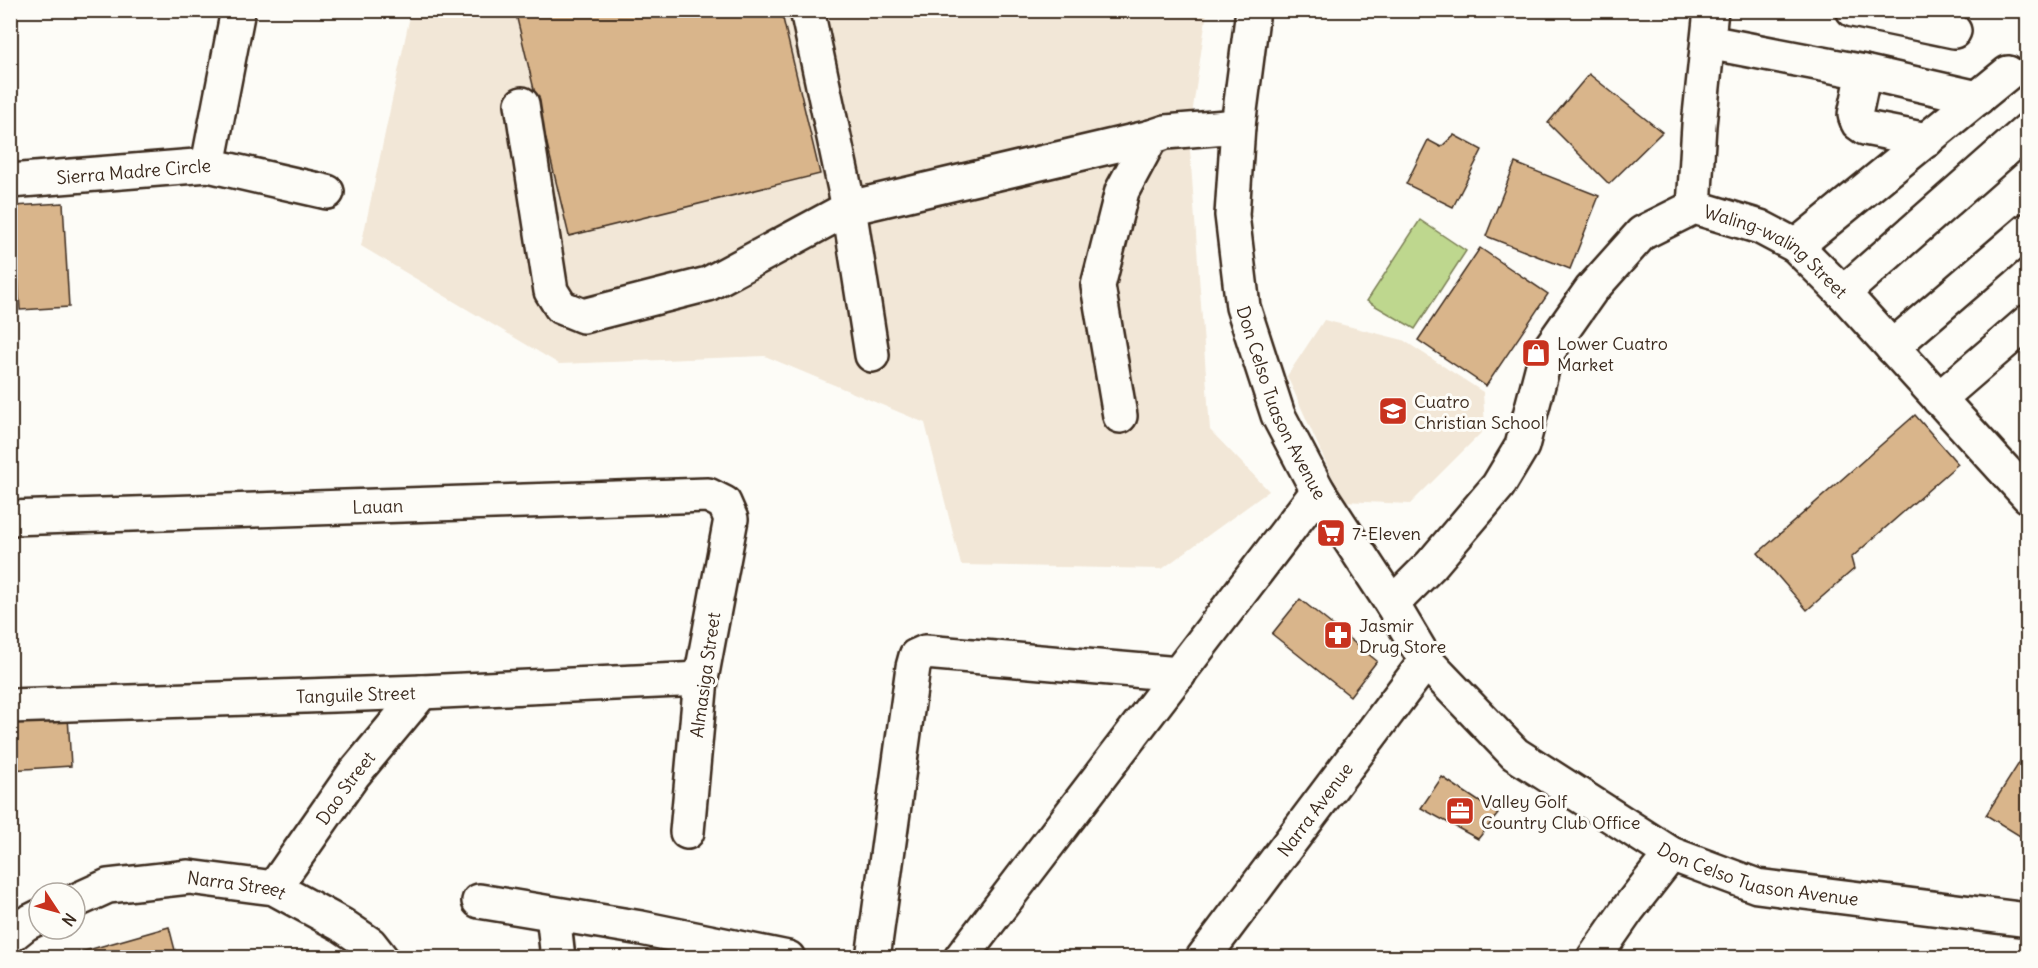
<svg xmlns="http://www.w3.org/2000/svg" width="2038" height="968" viewBox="0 0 2038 968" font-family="Delius,sans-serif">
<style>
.built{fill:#f2e7d7}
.green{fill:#bed78e;stroke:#7c8056;stroke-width:1.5}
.building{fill:#d9b58b;stroke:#3b2a1e;stroke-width:1.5}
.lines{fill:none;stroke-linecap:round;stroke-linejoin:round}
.minor-casing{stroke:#3b2a1e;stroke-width:38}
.minor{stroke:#fdfcf7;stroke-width:33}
.labels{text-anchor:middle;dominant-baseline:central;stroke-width:6;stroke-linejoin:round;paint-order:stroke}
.street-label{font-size:18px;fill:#3b2a1e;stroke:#fdfcf7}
.poi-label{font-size:18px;fill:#3b2a1e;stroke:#fdfcf7;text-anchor:start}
</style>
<rect width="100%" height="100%" fill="#fdfcf7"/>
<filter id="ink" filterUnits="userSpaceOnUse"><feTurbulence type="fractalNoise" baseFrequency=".0167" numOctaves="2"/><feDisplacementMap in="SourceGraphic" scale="12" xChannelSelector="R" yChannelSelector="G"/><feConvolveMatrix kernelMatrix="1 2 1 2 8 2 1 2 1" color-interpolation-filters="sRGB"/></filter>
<g filter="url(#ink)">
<g class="built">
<polygon points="411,11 1207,11 1189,136 1210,430 1269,491 1162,569 961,565 925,423 765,356 559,364 361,246"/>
<polygon points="1324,320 1403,340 1483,392 1485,429 1410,504 1343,501 1287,376"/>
</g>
<polygon class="green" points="1420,220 1466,251 1415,329 1367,301"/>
<g class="building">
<polygon points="515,10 781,10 820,174 569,236"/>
<polygon points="1589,74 1662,132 1609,184 1548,123"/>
<polygon points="1454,135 1482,150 1453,207 1406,184 1428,140 1441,147"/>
<polygon points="1515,163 1599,196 1570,269 1486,236"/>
<polygon points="63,203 69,307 20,310 14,206"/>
<polygon points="1480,248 1548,294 1486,386 1418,340"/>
<polygon points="1915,415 1958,464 1851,558 1854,569 1807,610 1758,553"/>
<polygon points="1300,599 1377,661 1350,696 1272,634"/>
<polygon points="68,716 71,766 10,770 10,721"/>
<polygon points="2028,749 2028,841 1986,815"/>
<polygon points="1442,777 1498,814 1478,839 1421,808"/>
<polygon points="169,927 177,958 60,958"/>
</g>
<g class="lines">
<g class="minor-casing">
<g id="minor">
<polyline points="807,10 849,208 872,355"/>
<path id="s1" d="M1253 10 1238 126 1232 215 1243 307 1278 415 1318 491 1392 604 1426 661 1515 754 1671 854 1757 886 2028 920"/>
<polyline points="1853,10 1954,31"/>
<polyline points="1708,42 1864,72 1978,98"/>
<polyline points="1864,72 1855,115 1858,123 1865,128 1927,140"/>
<polyline points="522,104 551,291 561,307 583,316 708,284 849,208 1151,137"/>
<polyline points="208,165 238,10"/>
<path id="s2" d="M10 181 208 165 327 192"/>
<polyline points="1694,207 1699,125 1711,10"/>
<polyline points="1796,246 2008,73"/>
<polyline points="1843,293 2028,130"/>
<polyline points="1892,347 2028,230"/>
<polyline points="1939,399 2028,322"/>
<polyline points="1120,416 1098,286 1122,191 1151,137 1166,132 1238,126"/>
<path id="s3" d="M10 518 708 495 724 503 731 519 701 679 687 832"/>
<path id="s4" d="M1392 604 1431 565 1498 486 1522 446 1546 354 1591 290 1642 233 1694 207 1760 227 1796 246 1843 293 2028 496"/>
<path id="s5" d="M10 706 422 692 701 679"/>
<path id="s6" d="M274 888 353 775 422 692"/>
<path id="s7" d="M75 901 108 886 189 877 274 888 342 925 370 944 381 958"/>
<polyline points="479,901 641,928 788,958"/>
<polyline points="553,914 558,958"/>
<polyline points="10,936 25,924 39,917"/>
<polyline points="873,958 913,667 916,656 925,652 1179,674"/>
<polyline points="961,958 1318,491"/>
<path id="s8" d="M1203 958 1426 661"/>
<polyline points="1594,958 1628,909 1671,854"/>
</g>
</g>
<use href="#minor" class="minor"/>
</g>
</g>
<defs>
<g id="shop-square" transform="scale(1.5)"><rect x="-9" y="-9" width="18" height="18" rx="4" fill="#c8321e" stroke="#fdfcf7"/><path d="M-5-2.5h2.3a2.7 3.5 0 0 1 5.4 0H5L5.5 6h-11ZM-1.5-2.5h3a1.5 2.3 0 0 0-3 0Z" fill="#fff"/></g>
<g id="school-square" transform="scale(1.5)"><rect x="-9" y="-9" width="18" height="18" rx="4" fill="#c8321e" stroke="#fdfcf7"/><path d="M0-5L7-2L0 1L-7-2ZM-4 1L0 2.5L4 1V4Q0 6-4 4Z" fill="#fff"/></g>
<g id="supermarket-square" transform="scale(1.5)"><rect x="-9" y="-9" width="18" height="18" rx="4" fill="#c8321e" stroke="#fdfcf7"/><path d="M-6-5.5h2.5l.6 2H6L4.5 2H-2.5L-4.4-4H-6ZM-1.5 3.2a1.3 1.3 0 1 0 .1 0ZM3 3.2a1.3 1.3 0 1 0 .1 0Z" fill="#fff"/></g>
<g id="pharmacy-square" transform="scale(1.5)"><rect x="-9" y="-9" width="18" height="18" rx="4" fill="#c8321e" stroke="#fdfcf7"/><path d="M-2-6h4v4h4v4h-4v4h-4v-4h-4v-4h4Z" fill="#fff"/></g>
<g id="office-square" transform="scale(1.5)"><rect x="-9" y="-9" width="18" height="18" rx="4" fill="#c8321e" stroke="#fdfcf7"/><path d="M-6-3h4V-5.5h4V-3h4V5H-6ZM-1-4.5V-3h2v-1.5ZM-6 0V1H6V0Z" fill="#fff"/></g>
</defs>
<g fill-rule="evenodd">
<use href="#shop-square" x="1536" y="353"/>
<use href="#school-square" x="1393" y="411"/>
<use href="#supermarket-square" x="1331" y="533"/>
<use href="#pharmacy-square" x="1338" y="635"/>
<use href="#office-square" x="1460" y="811"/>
</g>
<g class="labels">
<g class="street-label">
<text stroke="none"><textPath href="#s2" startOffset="124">Sierra Madre Circle</textPath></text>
<text stroke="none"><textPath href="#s4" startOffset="608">Waling-waling Street</textPath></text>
<text stroke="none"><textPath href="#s1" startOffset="402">Don Celso Tuason Avenue</textPath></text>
<text stroke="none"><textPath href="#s3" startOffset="368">Lauan</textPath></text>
<text transform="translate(705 675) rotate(-82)">Almasiga Street</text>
<text stroke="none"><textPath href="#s5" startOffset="346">Tanguile Street</textPath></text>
<text stroke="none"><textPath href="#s6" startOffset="123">Dao Street</textPath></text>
<text stroke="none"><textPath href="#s8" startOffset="186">Narra Avenue</textPath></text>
<text stroke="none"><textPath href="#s1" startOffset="1104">Don Celso Tuason Avenue</textPath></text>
<text stroke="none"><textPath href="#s7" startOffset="166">Narra Street</textPath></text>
</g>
<g class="poi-label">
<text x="1557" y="343">Lower Cuatro<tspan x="1557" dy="21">Market</tspan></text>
<text x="1414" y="401">Cuatro<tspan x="1414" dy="21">Christian School</tspan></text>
<text x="1352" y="533">7-Eleven</text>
<text x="1359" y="625">Jasmir<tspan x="1359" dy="21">Drug Store</tspan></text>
<text x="1481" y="801">Valley Golf<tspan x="1481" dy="21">Country Club Office</tspan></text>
</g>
</g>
<rect width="2038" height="968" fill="none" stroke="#fdfcf7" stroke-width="36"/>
<rect x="18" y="18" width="2002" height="932" fill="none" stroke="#3b2a1e" stroke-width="2" filter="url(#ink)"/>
<g transform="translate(57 911) rotate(126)"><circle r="28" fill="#fdfcf7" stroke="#afa8a0" stroke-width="1.5"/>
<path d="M0-4.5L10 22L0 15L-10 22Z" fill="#c8321e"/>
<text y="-9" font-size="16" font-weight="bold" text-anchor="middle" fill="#3b2a1e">N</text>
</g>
</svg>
